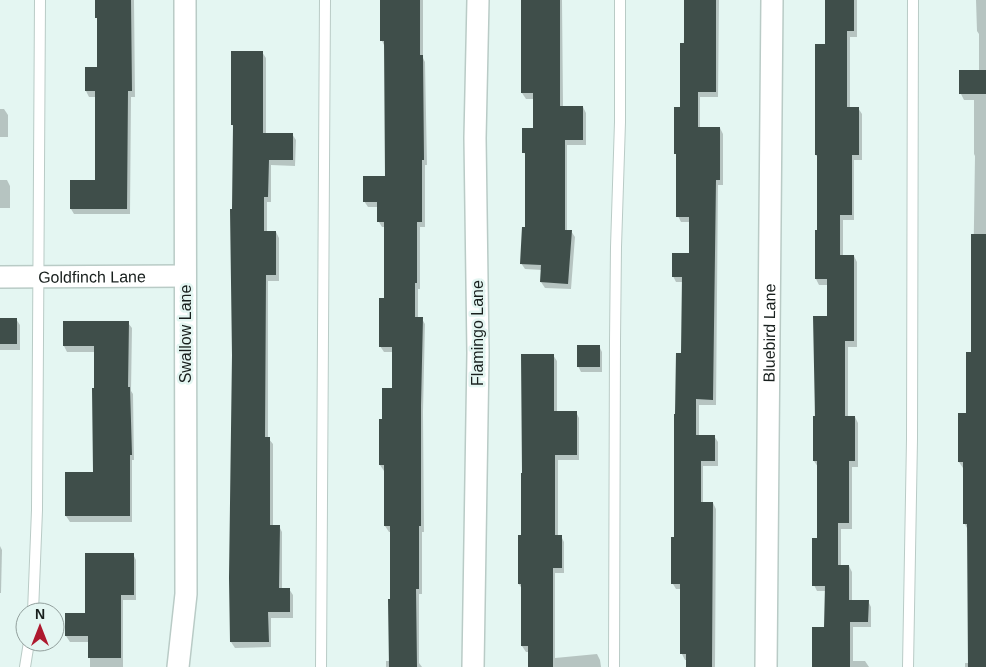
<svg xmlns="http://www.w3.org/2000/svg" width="986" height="667" viewBox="0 0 986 667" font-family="Helvetica,sans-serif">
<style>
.shadow{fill:#0003}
.building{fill:#3f4e4a}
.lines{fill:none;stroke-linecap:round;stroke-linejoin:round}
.service-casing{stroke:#b9cbc6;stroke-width:12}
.minor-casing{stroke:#b9cbc6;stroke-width:24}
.service{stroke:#fff;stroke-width:10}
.minor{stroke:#fff;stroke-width:21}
.labels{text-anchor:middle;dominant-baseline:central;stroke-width:5;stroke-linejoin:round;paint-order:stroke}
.street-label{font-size:16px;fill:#181f1d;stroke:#e4f6f2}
</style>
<rect width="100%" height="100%" fill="#e4f6f2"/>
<g class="shadow">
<polygon points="97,0 134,0 135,97 131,97 130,214 74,214 71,209 96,181 96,97 89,97 86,91 99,68 99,21 96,17"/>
<polygon points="381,0 423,0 423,58 425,62 427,165 425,165 425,227 420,227 420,289 418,289 418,319 422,319 425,324 423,412 424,532 422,532 422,594 419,594 419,663 422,667 386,667 386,661 390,661 391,532 389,532 385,526 385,471 384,471 380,465 383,420 393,389 393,352 384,352 380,346 385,299 385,227 382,227 379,222 379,207 368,207 364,201 386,177 385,47 382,41"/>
<polygon points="522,0 562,0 563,107 583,107 586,113 586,145 567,145 567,231 571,231 575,237 571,289 545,288 541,282 542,270 525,269 521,263 527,228 527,158 524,152 534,129 534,99 526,99 522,93"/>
<polygon points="685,0 719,0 718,97 700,97 700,128 720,128 723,134 723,185 718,185 716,405 699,405 699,436 714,436 718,442 718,466 703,466 703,503 713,503 716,509 715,667 687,667 687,660 685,660 682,654 682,589 676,589 673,584 675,538 676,415 682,354 683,282 676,282 673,276 691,254 691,222 681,222 678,216 678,157 675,153 682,109"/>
<polygon points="826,0 857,0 857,37 850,37 850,108 858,108 862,114 862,160 854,160 854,220 843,220 843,256 854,256 857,262 857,347 848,347 848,417 855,417 858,423 858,467 852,467 852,529 841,529 841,566 849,566 852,572 852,601 868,601 871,607 871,627 853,627 853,661 865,661 869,667 813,667 826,628 826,591 817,591 814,585 818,539 818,467 814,461 816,343 829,318 829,285 819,285 816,279 818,231 818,158 816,155 826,45"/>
<polygon points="976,0 986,0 986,667 965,667 965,663 970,663 968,530 965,524 965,468 963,468 959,462 967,415 972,353 975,156 974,154 974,100 964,100 961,94 979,71 979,34 977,31"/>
<polygon points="262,52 266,58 266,134 292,134 296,140 295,166 271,165 271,202 267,202 267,232 276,232 279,238 279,281 268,281 268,438 273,444 273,526 279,526 282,532 282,589 289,589 293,595 293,618 271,618 271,647 235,648 231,642 234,128 232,124"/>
<polygon points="0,109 4,109 8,115 8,137 0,137"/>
<polygon points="0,180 7,180 10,186 10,208 0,208"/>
<polygon points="0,319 16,319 20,325 20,350 0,350"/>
<polygon points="128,323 132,328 131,391 133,394 134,460 132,460 132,522 70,522 66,516 95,473 95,352 67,352 64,346"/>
<polygon points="599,346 602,352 602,372 581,372 578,366"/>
<polygon points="553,355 557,361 557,412 576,412 579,418 579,460 558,460 558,536 561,536 564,542 564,573 555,573 555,658 597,654 600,660 601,667 529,667 529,652 526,652 522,646 522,589 519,584 522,536"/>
<polygon points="0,546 2,550 1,593 0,593"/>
<polygon points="133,554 136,560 136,600 123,600 123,667 90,667 90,642 70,642 66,636 86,614"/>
</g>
<g class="building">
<polygon points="95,0 131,0 132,91 128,91 127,209 70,209 70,180 95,180 95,91 85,91 85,67 97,67 97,18 95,18"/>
<polygon points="380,0 420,0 420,55 423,55 424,160 422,160 422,222 417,222 417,283 415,283 415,317 423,317 421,405 421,526 419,526 419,589 416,589 417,667 389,667 388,599 390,599 390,526 384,526 384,465 379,465 379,419 382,419 382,388 392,388 392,347 379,347 379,298 384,298 384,222 377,222 377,202 363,202 363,176 385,176 384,41 380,41"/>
<polygon points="521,0 560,0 560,106 583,106 583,140 565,140 565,230 572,230 568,284 540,282 541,265 520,264 522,227 525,227 525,153 522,153 522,128 533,128 533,93 521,93"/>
<polygon points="684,0 716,0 716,92 698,92 698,127 720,127 720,180 716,180 713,400 696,399 696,435 715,435 715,461 701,461 701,502 713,502 712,667 686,667 686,654 680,654 680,584 671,584 671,537 674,537 674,414 675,414 676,353 681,353 682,277 672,277 672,253 689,253 689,217 676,217 676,154 674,154 674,107 680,107 680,43 684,43"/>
<polygon points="825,0 854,0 854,31 847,31 847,107 859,107 859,155 852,155 852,215 840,215 840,255 854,255 854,341 845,341 845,416 855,416 855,461 849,461 849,523 838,523 838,565 849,565 849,600 869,600 868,622 850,622 850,667 812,667 812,627 824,627 825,586 812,586 812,538 817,538 817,461 813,461 813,416 815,416 813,316 827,316 827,279 815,279 815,230 817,230 817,155 815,155 815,44 825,44"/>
<polygon points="231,51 263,51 263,133 293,133 293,160 269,160 268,197 264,197 264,231 276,231 276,275 266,275 265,437 270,437 270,525 280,525 279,588 290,588 290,612 268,612 269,642 230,642 229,578 232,355 230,209 232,209 233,125 231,125"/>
<rect x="959" y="70" width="27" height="24"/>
<polygon points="971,234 986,234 986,667 968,667 967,524 963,524 963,462 958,462 958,413 966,413 966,352 971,352"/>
<rect x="0" y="318" width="17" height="26"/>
<polygon points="63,321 129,321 128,387 130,387 132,455 130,455 130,516 65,516 65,472 93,472 92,388 94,388 94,346 63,346"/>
<rect x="577" y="345" width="23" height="22"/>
<polygon points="521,354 554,354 554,411 577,411 577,455 555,455 555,535 562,535 562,568 553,568 553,667 528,667 528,646 521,646 521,584 518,584 518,535 521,535 521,473 522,473"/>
<polygon points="85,553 134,553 134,595 121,595 121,658 88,658 88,636 65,636 65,613 85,613"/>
</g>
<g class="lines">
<g class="service-casing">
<g id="service">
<polyline points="33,612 37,510 40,0"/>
<polyline points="25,667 29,642"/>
<polyline points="321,667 325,0"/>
<polyline points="614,667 615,341 616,247 620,122 620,0"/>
<polyline points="908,667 912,439 913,0"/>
</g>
</g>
<g class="minor-casing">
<g id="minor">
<path id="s1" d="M0 277 185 276"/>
<polyline points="178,667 186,594 185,0"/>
<polyline points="473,667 478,353 475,138 478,0"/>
<path id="s2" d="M766 667 772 0"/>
</g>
</g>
<use href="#service" class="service"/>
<use href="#minor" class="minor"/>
</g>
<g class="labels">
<g class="street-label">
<text stroke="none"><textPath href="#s1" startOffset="92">Goldfinch Lane</textPath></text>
<text transform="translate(477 333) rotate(-90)">Flamingo Lane</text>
<text transform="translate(185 334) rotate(-90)">Swallow Lane</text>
<text stroke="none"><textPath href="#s2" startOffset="334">Bluebird Lane</textPath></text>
</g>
</g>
<g transform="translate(40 627)"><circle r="24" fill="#e4f6f2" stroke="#92a09d"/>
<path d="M0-4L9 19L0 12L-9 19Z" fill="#ad192e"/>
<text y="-8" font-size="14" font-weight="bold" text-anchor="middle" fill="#181f1d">N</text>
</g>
</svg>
